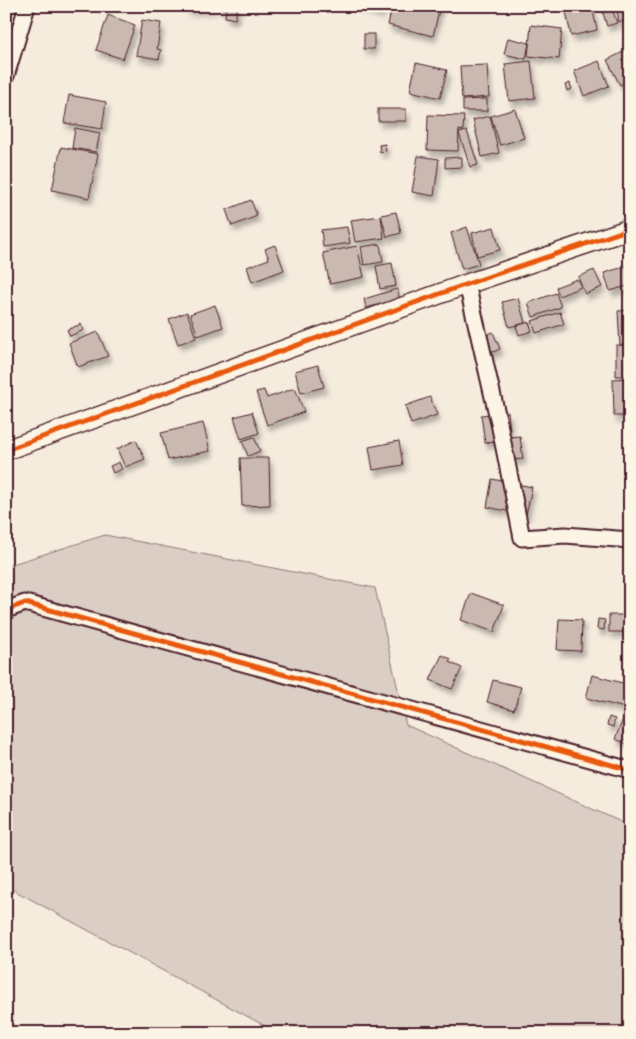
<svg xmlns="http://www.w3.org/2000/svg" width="636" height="1039" viewBox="0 0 636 1039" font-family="Dekko,sans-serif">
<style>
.green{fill:#dbcec4;stroke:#927678}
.building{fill:#cab9b1;stroke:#4a1f2b;filter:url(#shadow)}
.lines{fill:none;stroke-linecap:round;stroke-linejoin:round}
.minor-casing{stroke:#4a1f2b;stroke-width:19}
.tertiary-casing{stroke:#4a1f2b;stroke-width:22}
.minor{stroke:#fcf5e5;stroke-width:15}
.tertiary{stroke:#fcf5e5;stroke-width:19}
.cycleway-casing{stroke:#fcf5e5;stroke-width:8}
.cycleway{stroke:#e8590c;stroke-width:5}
</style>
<defs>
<filter id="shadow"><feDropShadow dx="3" dy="5.5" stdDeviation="2.5" flood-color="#0004"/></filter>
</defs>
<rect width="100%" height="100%" fill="#f5ecde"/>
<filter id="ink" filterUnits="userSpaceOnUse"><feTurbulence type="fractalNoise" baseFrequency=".02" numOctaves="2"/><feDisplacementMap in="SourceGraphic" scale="10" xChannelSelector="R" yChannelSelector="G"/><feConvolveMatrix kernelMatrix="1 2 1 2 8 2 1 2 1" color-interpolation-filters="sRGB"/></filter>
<g filter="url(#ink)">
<polygon class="green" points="105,535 375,588 406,725 630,826 630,1033 278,1033 6,886 6,566"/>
<g class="building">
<polygon points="187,6 213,6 213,8 187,10"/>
<polygon points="214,6 238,6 235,19 225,17 226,10"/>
<polygon points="359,6 383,6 381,13"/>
<polygon points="392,6 440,6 433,36 388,25"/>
<polygon points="565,6 592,6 597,30 571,36"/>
<polygon points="601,6 611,6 617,23 607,26"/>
<polygon points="630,7 630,20 619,22 617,9"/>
<polygon points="108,15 135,25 123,59 96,50"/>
<polygon points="142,20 161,23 157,49 161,50 159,59 136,55"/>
<polygon points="531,25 562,29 559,59 528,56"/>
<rect x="364" y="34" width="10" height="15"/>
<polygon points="508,38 529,43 526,59 504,54"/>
<polygon points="627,50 630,56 630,80 620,85 607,60"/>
<polygon points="531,61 535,98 509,101 505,64"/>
<polygon points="599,61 609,86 584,96 574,71"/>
<polygon points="416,63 447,70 440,98 410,91"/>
<polygon points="487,65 489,97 462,99 460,66"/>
<polygon points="570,83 572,89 567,91 565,85"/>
<polygon points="69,95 106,102 102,129 64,123"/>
<polygon points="487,99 487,111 463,111 463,100"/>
<rect x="378" y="109" width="28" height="12"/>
<polygon points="515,109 524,138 500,145 491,116"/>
<polygon points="428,115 464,116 463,131 459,130 458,151 427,150"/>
<polygon points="490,116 499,153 482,157 473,120"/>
<polygon points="75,128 100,133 96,152 72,148"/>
<polygon points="467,131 478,165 470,167 459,133"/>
<polygon points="385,144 386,151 380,152 379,145"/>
<polygon points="61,147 98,154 89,198 52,190"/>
<polygon points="418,156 439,159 434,196 412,192"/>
<polygon points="462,157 462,167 445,168 445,158"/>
<polygon points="251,200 257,216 232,226 226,210"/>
<polygon points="396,212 401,233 387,237 381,215"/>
<polygon points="381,216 384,238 355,242 351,220"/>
<polygon points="347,227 350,243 323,247 321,230"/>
<polygon points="467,227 479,264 462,269 451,233"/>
<polygon points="494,227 500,250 477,256 472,233"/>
<polygon points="380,244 383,262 364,265 361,247"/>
<polygon points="275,245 284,270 252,282 247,267 269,259 265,249"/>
<polygon points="357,246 364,277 330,284 323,253"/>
<polygon points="392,263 396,286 380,289 376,266"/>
<polygon points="630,265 630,285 610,291 604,273"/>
<polygon points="594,270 602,287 585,294 578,277"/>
<polygon points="577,279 581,287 559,296 556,287"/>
<polygon points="397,289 400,299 366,308 364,299"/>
<polygon points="556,293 561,307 533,317 528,303"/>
<polygon points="518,298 525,323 509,327 502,302"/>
<polygon points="215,305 223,327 198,336 190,314"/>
<polygon points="630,310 630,344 620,345 618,311"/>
<polygon points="187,312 196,338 178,344 169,319"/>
<polygon points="560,312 564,324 536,333 532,321"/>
<polygon points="529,322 532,331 519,335 516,326"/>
<polygon points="81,324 84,330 70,336 67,330"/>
<polygon points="98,332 108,356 78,367 69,343"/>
<polygon points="493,332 500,349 482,357 475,339"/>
<polygon points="616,345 630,346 630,376 616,376"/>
<polygon points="318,365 324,387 301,393 295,371"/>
<polygon points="630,378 630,416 614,416 613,379"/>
<polygon points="295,388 304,412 267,425 256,392 264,390 267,398"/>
<polygon points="430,397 437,415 411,424 405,406"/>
<polygon points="252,412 259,433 241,439 234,417"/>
<polygon points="508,412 510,430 506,430 507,441 485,443 481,415"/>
<polygon points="203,423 210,451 168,460 161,433"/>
<polygon points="520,436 523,459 511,460 509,437"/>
<polygon points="254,437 260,451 248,456 242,441"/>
<polygon points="136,440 145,459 125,467 117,449"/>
<polygon points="399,441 403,465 373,470 369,447"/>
<polygon points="240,458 269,458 270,505 242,506"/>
<polygon points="119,462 122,469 113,473 110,466"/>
<polygon points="492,479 532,487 526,515 487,507"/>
<polygon points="471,593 504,605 494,632 461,620"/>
<rect x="609" y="615" width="21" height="17"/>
<polygon points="559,619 582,620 581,651 557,650"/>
<polygon points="598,619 605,620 604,630 597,629"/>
<polygon points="442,655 451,659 449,662 462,668 452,689 430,680"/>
<polygon points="592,675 630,685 625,708 586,698"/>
<polygon points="493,680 521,687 514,710 487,702"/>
<polygon points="626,711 630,713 630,745 615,739"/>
<polygon points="609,717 615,719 613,727 607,725"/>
</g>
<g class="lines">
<g class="minor-casing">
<g id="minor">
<polyline points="6,76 27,6"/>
<polyline points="467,284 499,423 522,538 565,535 630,540"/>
<polyline points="6,610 25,603 630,770"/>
</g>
</g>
<g class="tertiary-casing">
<polyline id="tertiary" points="6,450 467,284 630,229"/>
</g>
<use href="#minor" class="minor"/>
<use href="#tertiary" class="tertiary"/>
<g class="cycleway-casing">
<g id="cycleway">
<polyline points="6,450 467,284 630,229"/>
<polyline points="6,610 25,603 630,770"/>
</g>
</g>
<use href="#cycleway" class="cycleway"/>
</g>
</g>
<rect width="636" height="1039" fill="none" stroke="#fcf5e5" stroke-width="25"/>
<rect x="12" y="12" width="611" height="1014" fill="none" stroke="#4a1f2b" stroke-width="2" filter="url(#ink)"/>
</svg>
